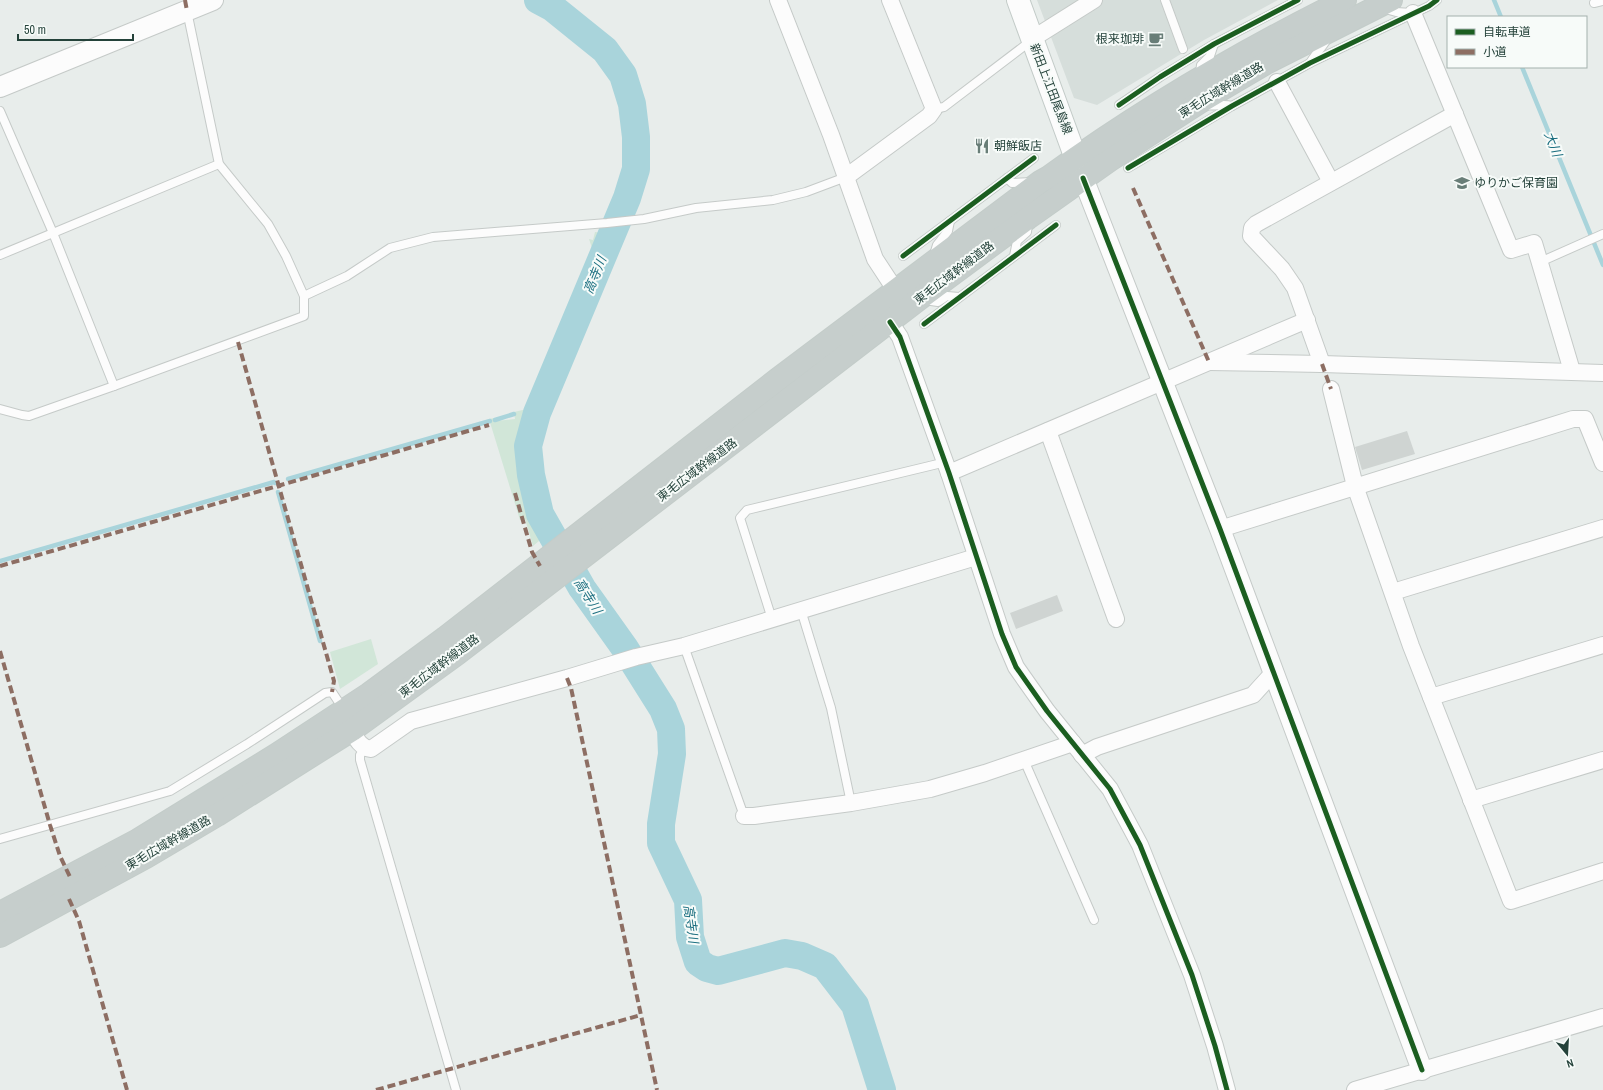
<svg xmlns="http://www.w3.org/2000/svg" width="1603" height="1090" viewBox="0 0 1603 1090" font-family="'Archivo Narrow','Noto Sans JP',sans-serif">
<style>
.built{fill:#d6dedb}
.green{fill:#d1e6d8}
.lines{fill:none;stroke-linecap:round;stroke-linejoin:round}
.stream{stroke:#a9d4db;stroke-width:4.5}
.river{stroke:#a9d4db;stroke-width:28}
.building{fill:#cfd4d2}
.service-casing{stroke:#c5cac8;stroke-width:10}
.minor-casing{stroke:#c5cac8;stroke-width:18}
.tertiary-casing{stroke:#c5cac8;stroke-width:22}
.secondary-casing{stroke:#c3cbc8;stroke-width:24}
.trunk-casing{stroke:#c3ccc9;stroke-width:24}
.service{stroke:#fcfcfc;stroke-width:8}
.minor{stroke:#fcfcfc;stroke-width:16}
.tertiary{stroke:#fcfcfc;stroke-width:20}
.secondary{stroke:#fcfcfc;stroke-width:22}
.trunk{stroke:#c6cecc;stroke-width:22}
.quiet{stroke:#8d6e63;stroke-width:4;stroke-dasharray:8 4;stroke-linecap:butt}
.cycleway-casing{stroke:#f7fbf9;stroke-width:8}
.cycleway{stroke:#1b5e20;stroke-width:5}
.labels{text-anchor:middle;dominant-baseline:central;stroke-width:4;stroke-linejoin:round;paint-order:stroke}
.poi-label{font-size:12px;fill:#24423a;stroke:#f7fbf9;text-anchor:start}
.street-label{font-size:12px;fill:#24423a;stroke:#f7fbf9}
.water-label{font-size:13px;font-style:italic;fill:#1c6f80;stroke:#f7fbf9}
</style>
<rect width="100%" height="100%" fill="#e8edeb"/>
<polygon class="built" points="1037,0 1278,0 1204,40 1097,105 1074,98"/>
<g class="green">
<path d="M595 232 603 233 530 414C527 426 522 438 521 450 521 464 530 507 536 520 538 525 542 531 545 536L533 546 525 519 520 520 489 419 494 418 496 421 515 419 514 412 527 409 592 248 589 239 593 240Z"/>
<polygon points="371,639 378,664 340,689 330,652"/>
</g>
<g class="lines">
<g class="stream">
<polyline points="1494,0 1501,17"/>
<polyline points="1522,67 1603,265"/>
<polyline points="495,420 514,414"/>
<polyline points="288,479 490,421"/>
<polyline points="278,492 320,641"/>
<polyline points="0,561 274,482 275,483"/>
</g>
<polyline class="river" points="538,0 553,8 605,50 623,75 632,104 636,137 636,169 627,198 537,413 528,446 531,475 540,514 582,588 624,647 663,709 671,729 672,754 661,824 661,843 688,900 690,937 698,962 707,968 718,971 785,953 802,956 825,966 855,1005 882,1090"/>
</g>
<g class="building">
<polygon points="1407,431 1415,454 1362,470 1355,447"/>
<polygon points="1057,595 1063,611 1016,629 1010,613"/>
</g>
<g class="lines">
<g class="service-casing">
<g id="service">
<polyline points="1165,0 1183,49"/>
<polyline points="1594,3 1603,1"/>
<polyline points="1382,8 1396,12 1412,13"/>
<path d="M1310 63C1315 54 1322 48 1327 39"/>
<polyline points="1200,73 1201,65 1210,56 1214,44"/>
<polyline points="1119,105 1160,77 1214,44 1298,0"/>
<path d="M1207 105C1215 107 1222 103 1232 106"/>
<polyline points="934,109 944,107 1032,40"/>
<polyline points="0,111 53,233 114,386"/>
<polyline points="1128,168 1232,106 1310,63 1429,6 1437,0"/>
<polyline points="1007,178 1012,183 1032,182"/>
<polyline points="0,255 219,164"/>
<polyline points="934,255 937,245 948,231 950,221"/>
<polyline points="903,256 1034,158"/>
<polyline points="1014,256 1017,241 1027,232 1028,223"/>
<polyline points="1540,262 1603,234"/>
<polyline points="304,296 347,276 390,248 433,237 607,223 644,219 696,208 773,200 806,192 846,177"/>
<polyline points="924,300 938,302 947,296 959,297"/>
<polyline points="924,324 1056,225"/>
<polyline points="0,409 22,415 29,416 114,386 304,316 304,296 286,256 268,224 219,164 187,11"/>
<polyline points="801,610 831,708 851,803"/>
<polyline points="772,619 740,518 747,510 946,462"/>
<polyline points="684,646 744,816"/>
<polyline points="365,749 360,755 360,760 456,1090"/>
<polyline points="1024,760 1094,920"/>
<polyline points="0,839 170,791 247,744 325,693 332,692 344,710"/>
</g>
</g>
<g class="minor-casing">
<g id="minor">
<polyline points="778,0 831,135 875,259 896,291"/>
<polyline points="1413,13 1511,250 1534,243 1572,371"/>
<polyline points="1032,39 1094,0"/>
<polyline points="1277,82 1331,182"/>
<polyline points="846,177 929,116 934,109 890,0"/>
<polyline points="890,322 900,337 949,473 1002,634 1016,667 1047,711 1110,789 1140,845 1192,975 1215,1046 1227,1090"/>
<polyline points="1209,362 1322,364 1603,373"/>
<polyline points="1322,364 1295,288 1282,269 1251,236 1252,228 1256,224 1455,114"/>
<polyline points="1331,389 1355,486 1411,646 1511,901 1603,871"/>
<polyline points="1048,431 1116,619"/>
<polyline points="949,473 1307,320"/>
<polyline points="1220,529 1573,419 1585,419 1603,463"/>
<polyline points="1393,592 1603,528"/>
<polyline points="1431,697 1603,645"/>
<path d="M352 730C356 738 360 748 371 749L411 721 567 678 636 657 684 646 976 557"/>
<polyline points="1082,755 1097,747 1253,695 1273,673"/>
<polyline points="1471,800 1603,760"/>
<polyline points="744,816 754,816 851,803 930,789 985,773 1073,743"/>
<polyline points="1355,1090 1603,1017"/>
</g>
</g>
<g class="tertiary-casing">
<g id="tertiary">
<polyline points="0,87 213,0"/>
<polyline points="1083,178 1220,529 1422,1070"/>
</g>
</g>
<g class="secondary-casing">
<polyline id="secondary" points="1018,0 1082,175"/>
</g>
<g class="trunk-casing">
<g id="trunk">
<path d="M0 913 138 840 276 755 369 694 445 638 778 379 1040 182 1049 177C1143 109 1242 51 1345 0"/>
<polyline points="0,936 146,857 217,815 352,730 458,653 919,299 1028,218 1110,160 1200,102 1266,63 1391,0"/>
</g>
</g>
<use href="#service" class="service"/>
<use href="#minor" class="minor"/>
<use href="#tertiary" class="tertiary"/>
<use href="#secondary" class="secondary"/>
<use href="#trunk" class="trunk"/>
<g class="quiet">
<polyline points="185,0 187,11"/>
<polyline points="1133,188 1209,362"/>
<polyline points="238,342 334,681 332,692"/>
<polyline points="1322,364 1331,389"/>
<polyline points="515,493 532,552 540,566"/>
<polyline points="0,566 489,425"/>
<polyline points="0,651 50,825 60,856 70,877"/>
<polyline points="567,678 571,688 657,1090"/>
<polyline points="69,899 79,921 127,1090"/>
<polyline points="376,1090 641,1015"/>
</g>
<g class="cycleway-casing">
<g id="cycleway">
<polyline points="1119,105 1160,77 1214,44 1298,0"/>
<polyline points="1128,168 1232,106 1310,63 1429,6 1437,0"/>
<polyline points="1083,178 1220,529 1422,1070"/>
<polyline points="903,256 1034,158"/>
<polyline points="890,322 900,337 949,473 1002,634 1016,667 1047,711 1110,789 1140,845 1192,975 1215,1046 1227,1090"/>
<polyline points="924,324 1056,225"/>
</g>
</g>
<use href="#cycleway" class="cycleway"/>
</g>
<defs>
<g id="cafe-bare" transform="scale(1.2)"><path d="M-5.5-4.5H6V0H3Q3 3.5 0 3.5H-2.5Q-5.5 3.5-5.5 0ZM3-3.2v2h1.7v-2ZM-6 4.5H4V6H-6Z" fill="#697e78" stroke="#f7fbf9" stroke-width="2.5" paint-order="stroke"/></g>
<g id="restaurant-bare" transform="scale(1.2)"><path d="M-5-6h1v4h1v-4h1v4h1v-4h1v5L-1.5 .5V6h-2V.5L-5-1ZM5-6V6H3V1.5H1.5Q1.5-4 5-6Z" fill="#697e78" stroke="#f7fbf9" stroke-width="2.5" paint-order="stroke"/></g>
<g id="school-bare" transform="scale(1.2)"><path d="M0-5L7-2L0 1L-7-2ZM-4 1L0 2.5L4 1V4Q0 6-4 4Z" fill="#697e78" stroke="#f7fbf9" stroke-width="2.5" paint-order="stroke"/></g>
</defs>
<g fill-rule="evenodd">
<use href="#cafe-bare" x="1156" y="39"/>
<use href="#restaurant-bare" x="982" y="146"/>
<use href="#school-bare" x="1462" y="183"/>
</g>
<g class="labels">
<g class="poi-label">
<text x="1144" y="39" text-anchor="end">根来珈琲</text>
<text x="994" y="146">朝鮮飯店</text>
<text x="1474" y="183">ゆりかご保育園</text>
</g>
<g class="street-label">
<text transform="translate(1051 89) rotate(69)">新田上江田尾島線</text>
<text transform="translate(1221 90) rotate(-31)">東毛広域幹線道路</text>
<text transform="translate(954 273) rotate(-37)">東毛広域幹線道路</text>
<text transform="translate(697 470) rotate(-37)">東毛広域幹線道路</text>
<text transform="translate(439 666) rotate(-37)">東毛広域幹線道路</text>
<text transform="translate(168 843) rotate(-30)">東毛広域幹線道路</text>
</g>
<g class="water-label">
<text transform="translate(1553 144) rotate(68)">大川</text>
<text transform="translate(595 275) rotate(-68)">高寺川</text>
<text transform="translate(588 596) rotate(58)">高寺川</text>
<text transform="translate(691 924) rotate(82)">高寺川</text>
</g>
</g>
<rect x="1447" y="16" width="140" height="52" fill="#f7fbf9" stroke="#a3b1ad"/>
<rect x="1455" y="29" width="20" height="6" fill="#1b5e20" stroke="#a3b1ad"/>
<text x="1483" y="36" font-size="12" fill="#24423a">自転車道</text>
<rect x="1455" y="49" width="20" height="6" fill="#8d6e63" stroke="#a3b1ad"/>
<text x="1483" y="56" font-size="12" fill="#24423a">小道</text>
<g transform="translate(1567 1054) rotate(162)" stroke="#f7fbf9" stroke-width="3" paint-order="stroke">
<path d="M0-3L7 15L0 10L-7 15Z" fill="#24423a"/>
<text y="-6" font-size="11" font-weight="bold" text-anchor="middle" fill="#24423a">N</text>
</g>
<path d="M18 34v6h115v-6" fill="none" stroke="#24423a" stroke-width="2"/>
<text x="24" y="34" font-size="12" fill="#24423a" stroke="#f7fbf9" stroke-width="3" paint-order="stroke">50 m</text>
</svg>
